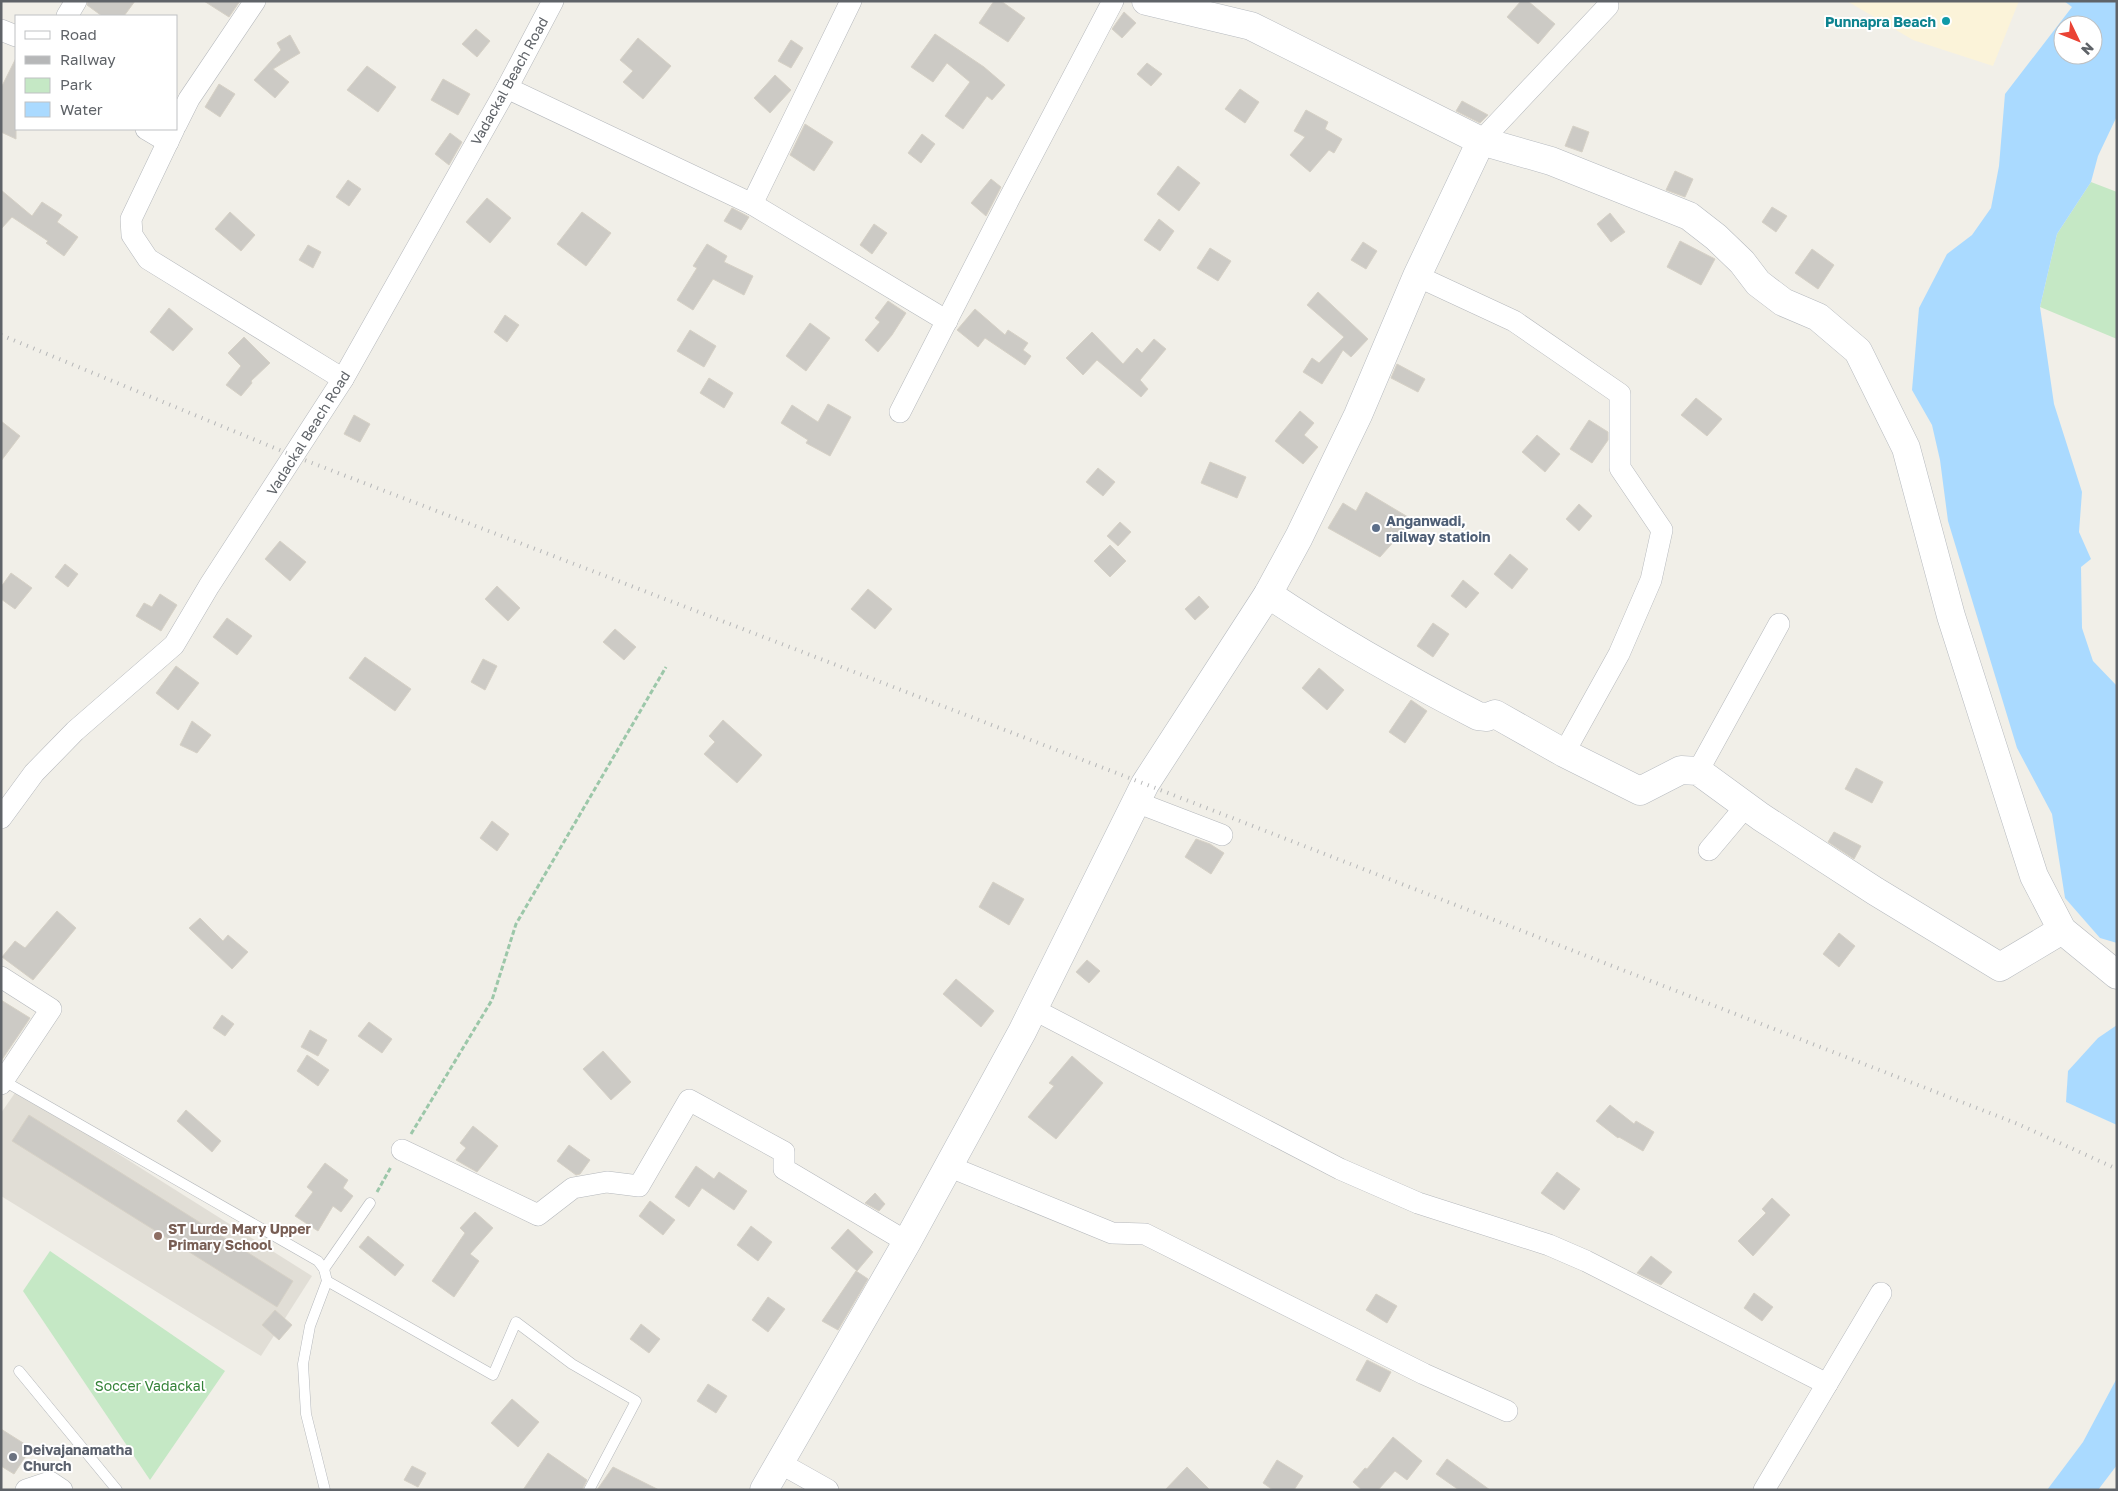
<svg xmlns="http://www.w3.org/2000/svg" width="2118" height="1491" viewBox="0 0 2118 1491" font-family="'Golos Text',sans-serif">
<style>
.education{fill:#e1ded6}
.green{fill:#c5e8c5}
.sand{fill:#fbf3d9}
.water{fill:#aadaff;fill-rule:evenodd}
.building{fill:#cccac5;stroke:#d6d1c6}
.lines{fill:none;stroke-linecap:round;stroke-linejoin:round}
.lane-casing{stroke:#b5b8bc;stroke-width:11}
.street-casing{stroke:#b5b8bc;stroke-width:22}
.secondary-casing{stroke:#b6babf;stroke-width:29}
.path{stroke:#9cc7a9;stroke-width:3;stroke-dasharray:5 2.5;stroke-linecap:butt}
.lane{stroke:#fff;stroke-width:10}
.street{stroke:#fff;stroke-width:21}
.secondary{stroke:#fff;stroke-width:28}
.rail{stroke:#b6b7b8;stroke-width:4;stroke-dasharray:1 6;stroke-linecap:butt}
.culture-dot{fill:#0f9aa8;stroke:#fff;stroke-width:2}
.service-dot{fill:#5c6f8a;stroke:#fff;stroke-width:2}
.education-dot{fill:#8d6e63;stroke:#fff;stroke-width:2}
.worship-dot{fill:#6b7280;stroke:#fff;stroke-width:2}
.labels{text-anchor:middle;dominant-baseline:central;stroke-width:4;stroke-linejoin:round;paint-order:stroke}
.culture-label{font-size:14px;font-weight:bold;fill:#0d838f;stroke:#fff;text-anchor:end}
.street-label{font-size:14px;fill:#5f6368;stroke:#fff}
.service-label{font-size:14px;font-weight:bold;fill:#4e5e75;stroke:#fff;text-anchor:start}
.education-label{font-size:14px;font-weight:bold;fill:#785e54;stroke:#fff;text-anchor:start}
.park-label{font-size:14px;fill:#348238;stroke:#fff}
.worship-label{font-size:14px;font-weight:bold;fill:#5b616d;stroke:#fff;text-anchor:start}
</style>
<rect width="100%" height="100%" fill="#f1efe8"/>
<polygon class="education" points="17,1090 312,1276 261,1356 1,1196 1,1113"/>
<g class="green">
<polygon points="2091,182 2117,192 2117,339 2040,307 2057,234"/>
<polygon points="50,1251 225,1371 150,1480 23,1291"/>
</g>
<polygon class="sand" points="1847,1 2019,1 1993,66 1913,40"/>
<g class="water">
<path d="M2064 1H2117V116L2098 156 2091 182 2057 234 2040 307 2054 404 2082 492 2079 532 2091 559 2081 567 2082 628 2093 661 2117 686V943L2100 938 2065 898 2052 814 2017 748 1948 521 1940 460 1932 425 1912 390 1919 308 1947 254 1972 235 1991 208 1999 166 2005 94 2072 7ZM2063 25H2093V55H2063Z"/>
<polygon points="2117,1025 2117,1125 2066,1102 2068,1071 2098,1038"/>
<polygon points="2117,1378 2117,1465 2098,1490 2047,1490 2083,1442"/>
</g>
<g class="building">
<polygon points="88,1 135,1 124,16 102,16 87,5"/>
<polygon points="204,1 240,1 229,17"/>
<polygon points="994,1 1001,1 1025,18 1008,42 979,23"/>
<polygon points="1521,1 1528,1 1555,24 1538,44 1507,17"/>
<polygon points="1124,12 1136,23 1122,38 1112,29"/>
<polygon points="476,29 490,41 477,57 462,44"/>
<polygon points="935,34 984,67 1005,85 992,100 987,96 963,129 945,116 970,82 947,63 933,82 911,67"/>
<polygon points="290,35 300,53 273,69 289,82 275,98 254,80 281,50 277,43"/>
<polygon points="638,38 671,66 643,99 623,82 633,71 620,60"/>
<polygon points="791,40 803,48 791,68 778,61"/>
<polygon points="16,58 16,139 1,132 1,88"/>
<polygon points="1147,63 1162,74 1151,86 1137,74"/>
<polygon points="367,66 396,87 378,112 347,90"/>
<polygon points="775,75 791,90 770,113 754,98"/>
<polygon points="443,79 470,94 458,115 431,100"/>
<polygon points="219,84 235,94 220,117 205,107"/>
<polygon points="1240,89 1259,102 1245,123 1225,109"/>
<polygon points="1462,101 1488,115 1480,123 1456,111"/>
<polygon points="1306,110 1328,122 1325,129 1342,139 1334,153 1329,150 1310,172 1290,155 1305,137 1294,131"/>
<polygon points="805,124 833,142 814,171 790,155"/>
<polygon points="1573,126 1589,132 1582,152 1565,146"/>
<polygon points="450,133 462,142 449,165 435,154"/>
<polygon points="922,134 935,144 921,163 908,153"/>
<polygon points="1178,166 1200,183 1179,211 1157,194"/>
<polygon points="1675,171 1693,179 1685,197 1666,190"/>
<polygon points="991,179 1001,187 986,216 971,203"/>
<polygon points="348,180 361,189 349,206 336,197"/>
<polygon points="1,190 32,216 42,202 62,215 57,222 78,237 64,256 46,243 48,241 12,217 1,229"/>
<polygon points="487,198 511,218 490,243 466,222"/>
<polygon points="1772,207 1787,216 1776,232 1762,222"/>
<polygon points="732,208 749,217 741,230 724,221"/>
<polygon points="230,212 255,235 241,251 215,229"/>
<polygon points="582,212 611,233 586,266 557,244"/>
<polygon points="1610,213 1625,232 1611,242 1597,224"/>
<polygon points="1159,219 1174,231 1160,251 1144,240"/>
<polygon points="874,224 887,233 872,254 860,245"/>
<polygon points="1680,241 1715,259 1701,285 1667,267"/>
<polygon points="1363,242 1377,251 1366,269 1351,260"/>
<polygon points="707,244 727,256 724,262 753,276 744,295 713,279 693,310 677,300 697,268 693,266"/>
<polygon points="308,245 321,252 313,268 299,260"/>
<polygon points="1210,248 1231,261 1218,281 1197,268"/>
<polygon points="1812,249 1834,265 1818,289 1795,273"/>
<polygon points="1318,292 1368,339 1351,357 1343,350 1322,384 1303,372 1312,358 1319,363 1344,337 1307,305"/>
<polygon points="888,301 906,313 892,335 878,352 865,340 880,322 875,318"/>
<polygon points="169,308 193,329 173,351 150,332"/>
<polygon points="975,309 1005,335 1008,330 1028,343 1023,350 1031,356 1025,365 985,338 978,347 957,330"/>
<polygon points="505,315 519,325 507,342 494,332"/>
<polygon points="810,323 830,338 806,371 786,356"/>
<polygon points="690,330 716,346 704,367 677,351"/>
<polygon points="1092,332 1123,364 1137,348 1142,353 1154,339 1166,349 1140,380 1148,389 1141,397 1097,360 1083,375 1066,358"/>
<polygon points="244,337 270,363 251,381 252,383 241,396 226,385 241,366 228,353"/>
<polygon points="1397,364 1425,379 1418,392 1391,378"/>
<polygon points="709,378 733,393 724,408 700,393"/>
<polygon points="1696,398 1722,419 1707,436 1681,415"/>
<polygon points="828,404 851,417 830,456 806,443 808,440 781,423 792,405 818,422"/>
<polygon points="1300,411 1314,423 1304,435 1318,447 1303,464 1275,441"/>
<polygon points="354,415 370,424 360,442 344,434"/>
<polygon points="1589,420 1608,432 1608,440 1592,463 1570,449"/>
<polygon points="1,421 20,436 1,461"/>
<polygon points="1537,435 1560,454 1545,472 1522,452"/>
<polygon points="1210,462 1246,477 1237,498 1201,483"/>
<polygon points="1098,468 1115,482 1103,496 1086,482"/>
<polygon points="1366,492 1413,520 1380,557 1328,528 1343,503 1356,511"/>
<polygon points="1579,504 1592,516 1579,531 1566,519"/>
<polygon points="1120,522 1131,532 1118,546 1107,536"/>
<polygon points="280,541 306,562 290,581 265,559"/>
<polygon points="1110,545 1126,561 1110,577 1094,561"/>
<polygon points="1510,554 1528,569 1512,589 1494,574"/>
<polygon points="65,564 78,574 68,587 55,577"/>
<polygon points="11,573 32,588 15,609 1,599 1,587"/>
<polygon points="1463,580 1479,593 1466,608 1451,596"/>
<polygon points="497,586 520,608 508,621 485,599"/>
<polygon points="868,589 892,609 875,629 851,609"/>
<polygon points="160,594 177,605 161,631 136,616 144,603 152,607"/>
<polygon points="1199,596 1209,607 1195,620 1185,609"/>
<polygon points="227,618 252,636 237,655 213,637"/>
<polygon points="1433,623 1449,634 1433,657 1417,646"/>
<polygon points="615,629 636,647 624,660 603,642"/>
<polygon points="365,657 411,689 395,711 349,678"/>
<polygon points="483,659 497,666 485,690 471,682"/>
<polygon points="176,666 199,683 178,710 156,693"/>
<polygon points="1319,668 1344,690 1327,710 1302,688"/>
<polygon points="1411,700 1427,711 1405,743 1389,732"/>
<polygon points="723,720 762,755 737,783 704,754 715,742 709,736"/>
<polygon points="192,721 211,735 197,753 180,745"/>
<polygon points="1856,768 1883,782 1872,803 1845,789"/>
<polygon points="492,821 509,834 497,851 480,838"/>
<polygon points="1834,832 1861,846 1854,859 1828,842"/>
<polygon points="1196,839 1210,844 1224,853 1211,874 1185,857"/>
<polygon points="993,882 1024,899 1009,925 979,907"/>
<polygon points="57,911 76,928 33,980 2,957 15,941 25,948"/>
<polygon points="200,918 223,941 228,935 248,952 232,969 189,928"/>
<polygon points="1839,933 1855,946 1839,967 1823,954"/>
<polygon points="1087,960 1100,971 1089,983 1076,972"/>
<polygon points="956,979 994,1011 981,1027 943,994"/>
<polygon points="1,1000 30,1018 1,1061"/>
<polygon points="222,1015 234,1024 225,1036 213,1028"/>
<polygon points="369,1022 392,1039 382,1053 358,1036"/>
<polygon points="310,1030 327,1040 318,1056 301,1047"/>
<polygon points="603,1051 631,1082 611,1100 583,1069"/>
<polygon points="307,1055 329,1070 318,1086 297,1071"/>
<polygon points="1072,1056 1103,1083 1056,1139 1028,1117 1054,1086 1049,1083"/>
<polygon points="1610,1105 1634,1124 1636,1121 1654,1132 1643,1151 1619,1137 1618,1138 1596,1121"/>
<polygon points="186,1110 221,1141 212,1152 177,1121"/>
<polygon points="29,1115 293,1281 277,1307 12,1141"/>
<polygon points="473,1126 498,1146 477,1172 456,1160 466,1148 460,1143"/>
<polygon points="569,1145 590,1160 580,1174 576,1175 557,1161"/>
<polygon points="325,1163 348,1180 343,1188 353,1196 341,1212 333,1206 318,1231 295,1216 313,1192 307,1187"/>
<polygon points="696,1166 714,1179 719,1172 747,1191 734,1210 702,1188 689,1207 675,1197"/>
<polygon points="1557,1172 1580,1189 1564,1210 1541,1193"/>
<polygon points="875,1193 885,1204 879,1211 865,1203"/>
<polygon points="1772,1198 1790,1215 1753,1256 1738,1241 1766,1213 1762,1209"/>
<polygon points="650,1201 675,1220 663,1235 639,1216"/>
<polygon points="475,1212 493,1228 470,1254 479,1261 454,1297 432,1281 465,1233 460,1228"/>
<polygon points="751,1226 772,1242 758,1261 737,1245"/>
<polygon points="848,1229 873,1252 857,1271 831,1248"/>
<polygon points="368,1236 404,1265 395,1276 359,1247"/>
<polygon points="1651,1256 1672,1272 1661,1285 1637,1273"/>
<polygon points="856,1271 868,1279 838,1330 822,1321"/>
<polygon points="1754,1293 1773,1307 1762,1321 1744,1308"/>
<polygon points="1376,1294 1397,1306 1387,1323 1366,1310"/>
<polygon points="768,1297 785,1309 768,1332 752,1320"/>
<polygon points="275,1310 292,1325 279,1340 262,1325"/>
<polygon points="641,1324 660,1339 649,1353 630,1339"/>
<polygon points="1367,1360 1391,1372 1380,1392 1356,1380"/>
<polygon points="708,1384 727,1396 716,1413 697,1401"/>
<polygon points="512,1399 539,1422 518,1447 491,1423"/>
<polygon points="1,1429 31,1448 14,1474 1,1466"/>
<polygon points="1393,1437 1422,1461 1407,1480 1395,1471 1378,1490 1362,1490 1353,1482 1365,1468 1367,1469"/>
<polygon points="548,1453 587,1480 582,1490 523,1490"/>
<polygon points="1447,1459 1490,1490 1459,1490 1436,1474"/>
<polygon points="1277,1460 1303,1476 1294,1490 1273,1490 1263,1483"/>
<polygon points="412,1466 426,1473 418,1487 404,1480"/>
<polygon points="613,1467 659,1490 597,1490"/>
<polygon points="1187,1467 1210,1490 1165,1490"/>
</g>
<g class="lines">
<g class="lane-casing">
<g id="lane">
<polyline points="4,1081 318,1261 324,1269 327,1281 310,1326 303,1364 306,1414 325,1490"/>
<polyline points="324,1269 370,1203"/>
<polyline points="327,1281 493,1375 516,1322 572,1364 636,1401 589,1490"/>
<polyline points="19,1371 117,1490"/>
</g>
</g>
<g class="street-casing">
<g id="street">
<polyline points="67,16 76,1"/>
<polyline points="1,30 16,36"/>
<polyline points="507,88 752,204 947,321"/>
<polyline points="176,125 189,99 255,1"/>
<polyline points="146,129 168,142"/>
<polyline points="174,129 131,219 132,235 148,259 343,379"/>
<polyline points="1481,141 1608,6"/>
<polyline points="752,204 851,1"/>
<polyline points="1417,276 1514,321 1620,394 1620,468 1662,530 1651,580 1619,654 1564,753"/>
<polyline points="900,412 1010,197 1113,1"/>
<polyline points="1698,771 1779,624"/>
<polyline points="1136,802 1222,835"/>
<polyline points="1,818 34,773 75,731 174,645 209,586 343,379 507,88 553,1"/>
<polyline points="1709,850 1746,806"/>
<polyline points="1,977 51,1009 1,1084"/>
<polyline points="1033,1009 1340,1169 1418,1203 1549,1245 1586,1261 1827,1384"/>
<polyline points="402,1150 538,1215 573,1188 607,1182 639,1186 689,1100 784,1152 784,1169 907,1242"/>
<polyline points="948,1166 1112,1233 1145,1234 1424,1374 1507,1411"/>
<polyline points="780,1463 828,1490"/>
<polyline points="26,1490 50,1482 62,1490"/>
<polyline points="1764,1490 1881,1293"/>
</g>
</g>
<g class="secondary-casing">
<g id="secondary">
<polyline points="1146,1 1251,26 1481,141 1551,161 1689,216 1716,237 1742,262 1758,283 1783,302 1818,317 1858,351 1906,448 1951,616 2034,876 2062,930 2117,975"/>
<path d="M1268 594C1335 639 1406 679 1478 716L1487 717 1495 714 1564 753 1640 791 1681 770 1698 771 1761 817 1875 891 2000 967 2062 930"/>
<polyline points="764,1490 907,1242 1022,1032 1145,784 1268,594 1299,537 1358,415 1417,276 1481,141"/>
</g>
</g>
<g class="path">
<polyline points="411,1134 492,1000 516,924 666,667"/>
<polyline points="377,1192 391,1167"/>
</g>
<use href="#lane" class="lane"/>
<use href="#street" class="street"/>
<use href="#secondary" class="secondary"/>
<polyline class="rail" points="1,335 294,456 1145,784 2018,1124 2117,1169"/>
</g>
<circle class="culture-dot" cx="1946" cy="21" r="5"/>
<circle class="service-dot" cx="1376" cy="528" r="5"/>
<circle class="education-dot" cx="158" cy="1236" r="5"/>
<circle class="worship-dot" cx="13" cy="1457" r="5"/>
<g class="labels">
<g class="culture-label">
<text x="1936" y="21">Punnapra Beach</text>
</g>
<g class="street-label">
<text transform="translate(509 81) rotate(-61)">Vadackal Beach Road</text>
<text transform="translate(308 433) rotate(-58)">Vadackal Beach Road</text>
</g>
<g class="service-label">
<text x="1386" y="520">Anganwadi,<tspan x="1386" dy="16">railway statioin</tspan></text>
</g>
<g class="education-label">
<text x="168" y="1228">ST Lurde Mary Upper<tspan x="168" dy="16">Primary School</tspan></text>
</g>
<g class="park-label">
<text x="150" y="1385">Soccer Vadackal</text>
</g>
<g class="worship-label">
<text x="23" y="1449">Deivajanamatha<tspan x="23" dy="16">Church</tspan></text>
</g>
</g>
<rect width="2118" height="1491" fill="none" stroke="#5f6368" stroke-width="5"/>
<rect x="15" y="15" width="162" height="115" fill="#ffffff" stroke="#bfc1c3"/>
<rect x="25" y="31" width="25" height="8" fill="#ffffff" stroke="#bfc1c3"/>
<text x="60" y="40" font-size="15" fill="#5f6368">Road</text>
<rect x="25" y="56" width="25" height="8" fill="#b6b7b8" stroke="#bfc1c3"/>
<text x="60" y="65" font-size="15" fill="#5f6368">Railway</text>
<rect x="25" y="78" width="25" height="15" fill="#c5e8c5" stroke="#bfc1c3"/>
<text x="60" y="90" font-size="15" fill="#5f6368">Park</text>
<rect x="25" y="102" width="25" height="15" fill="#aadaff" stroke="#bfc1c3"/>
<text x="60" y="115" font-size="15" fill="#5f6368">Water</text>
<g transform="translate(2078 40) rotate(133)"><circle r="24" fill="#ffffff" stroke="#bfc1c3"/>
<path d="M0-4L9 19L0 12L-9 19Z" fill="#ea4335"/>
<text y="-8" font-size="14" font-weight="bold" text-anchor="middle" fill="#5f6368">N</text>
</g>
</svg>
